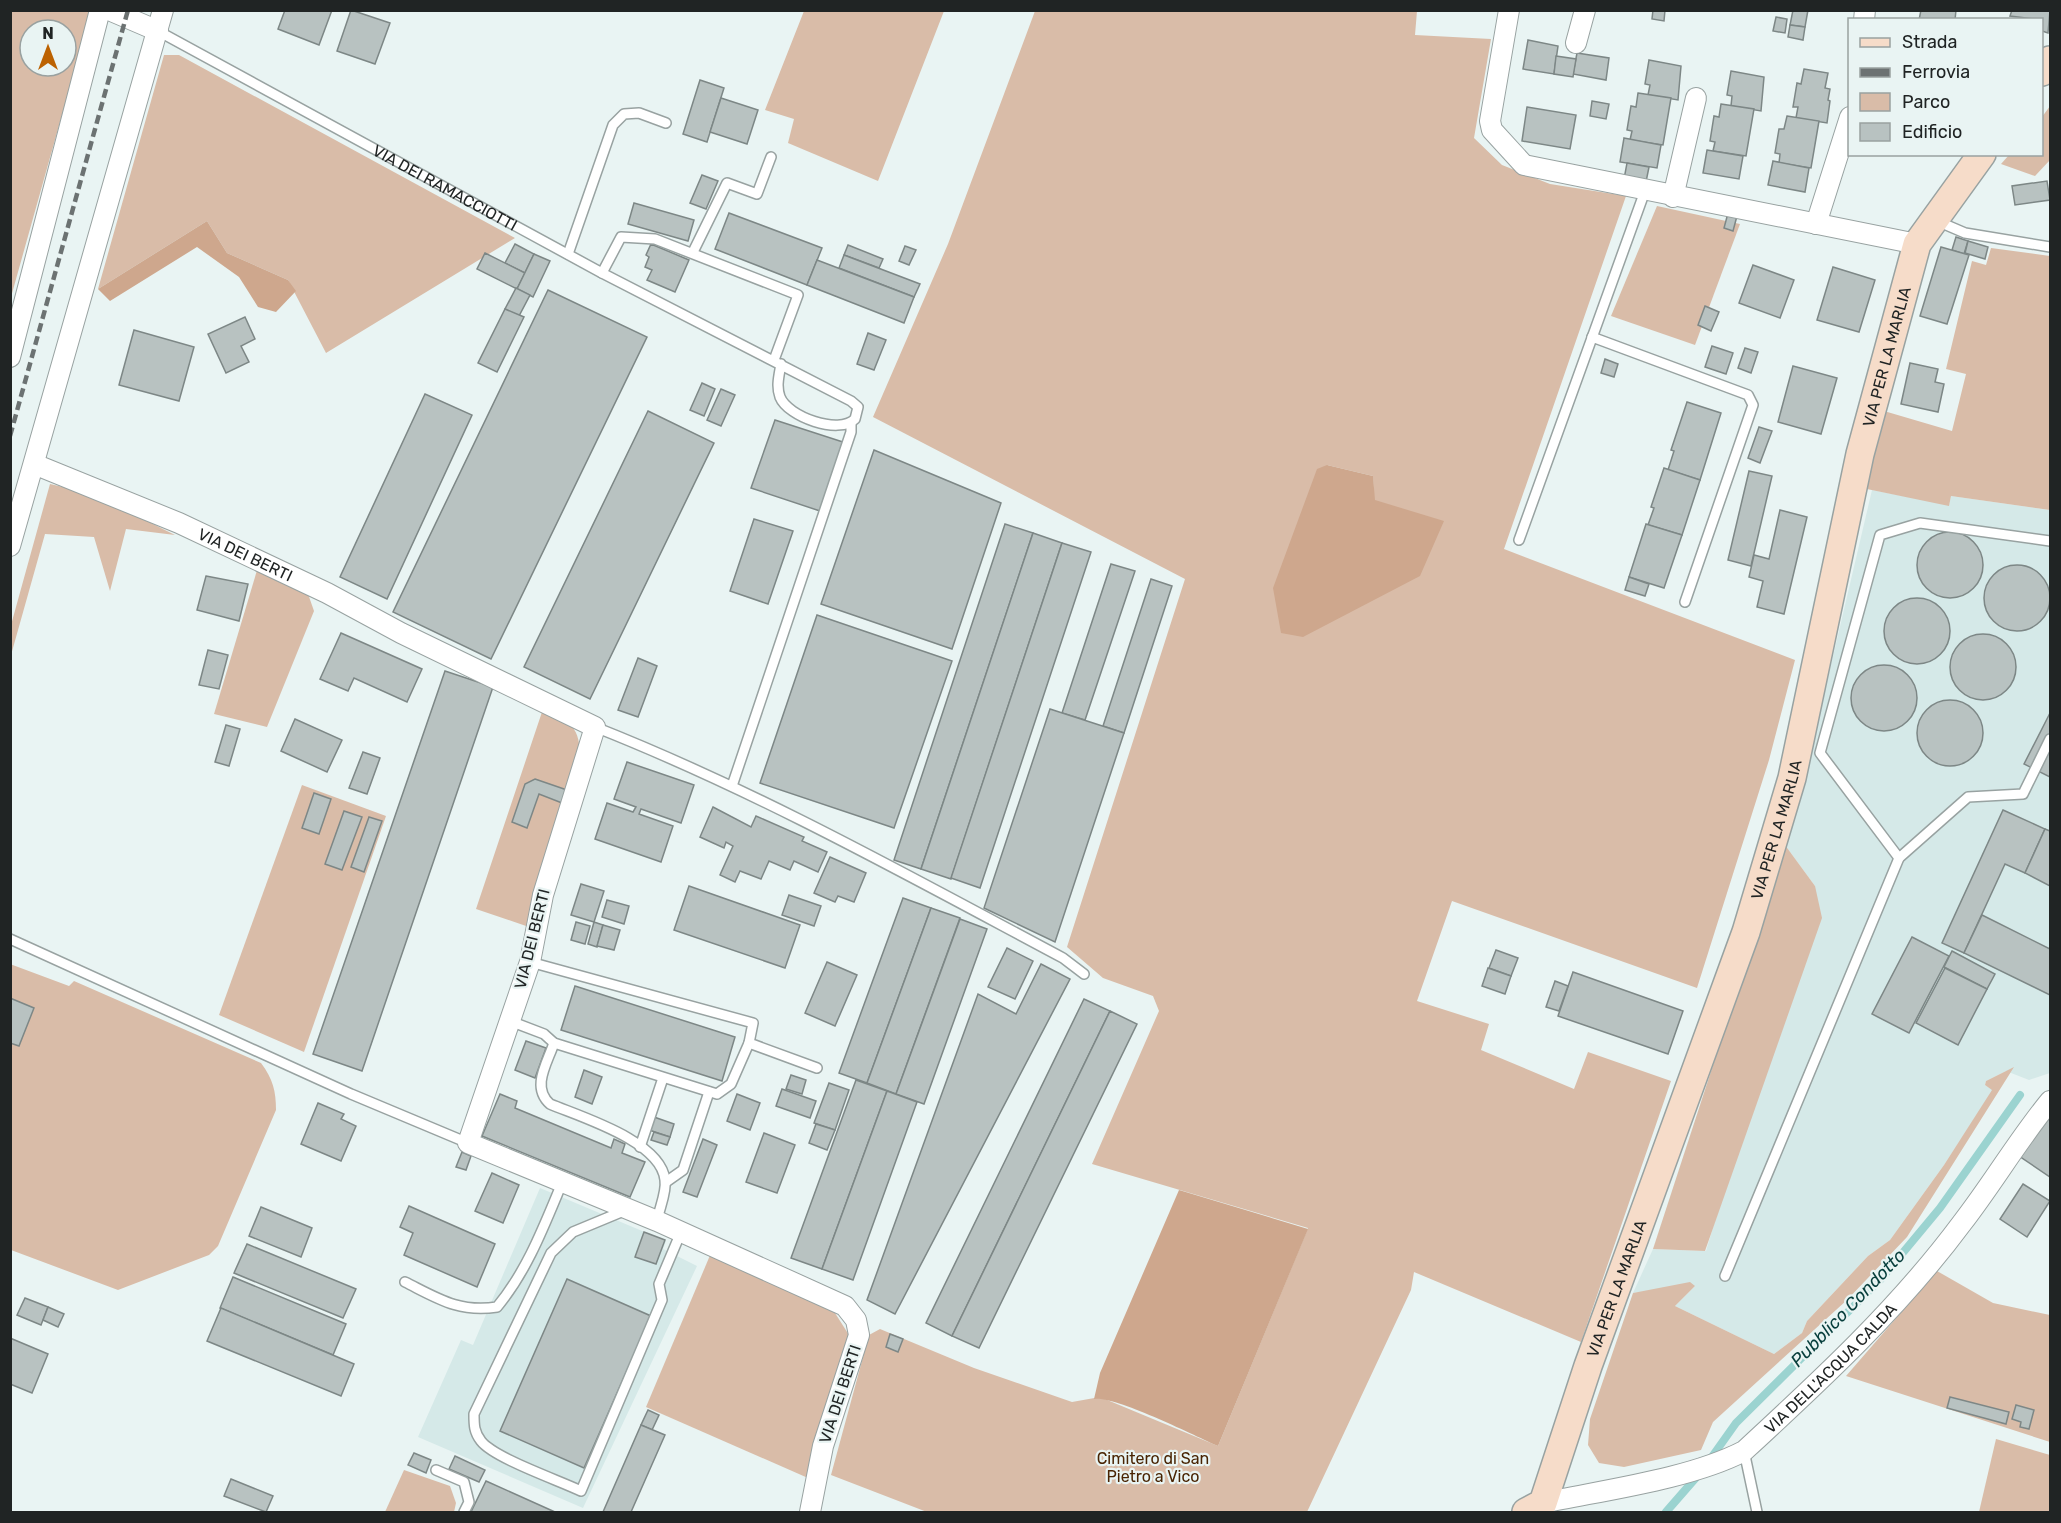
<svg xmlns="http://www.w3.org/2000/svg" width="2061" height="1523" viewBox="0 0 2061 1523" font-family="Rubik,sans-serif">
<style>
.built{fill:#d5e9e8}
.green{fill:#d9bca8;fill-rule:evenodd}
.forest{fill:#cea78d}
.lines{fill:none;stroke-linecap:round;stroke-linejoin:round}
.stream{stroke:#9bd3d0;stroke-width:8}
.building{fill:#b8c2c1;stroke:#7d8786;stroke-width:1.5}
.lane-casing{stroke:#98a2a1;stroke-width:12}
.street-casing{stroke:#98a2a1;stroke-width:22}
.secondary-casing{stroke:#98a2a1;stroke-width:30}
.lane{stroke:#fff;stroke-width:9}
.street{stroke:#fff;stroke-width:20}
.secondary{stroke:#f6dcc9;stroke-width:27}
.rail{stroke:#6c7272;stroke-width:4.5;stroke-dasharray:9 4.5;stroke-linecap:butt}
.labels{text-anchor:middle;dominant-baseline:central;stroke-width:4.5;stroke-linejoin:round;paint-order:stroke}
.street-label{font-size:16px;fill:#202424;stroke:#e9f4f3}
.park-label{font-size:16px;fill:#492403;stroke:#e9f4f3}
.water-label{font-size:18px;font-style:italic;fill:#073e3c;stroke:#e9f4f3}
</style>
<rect width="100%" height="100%" fill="#e9f4f3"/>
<g class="built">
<polygon points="1872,490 1949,505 1951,496 2050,510 2050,1073 2029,1080 2006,1071 1986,1081 1985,1085 1993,1090 1944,1165 1890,1240 1868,1256 1807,1321 1802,1333 1774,1354 1675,1306 1695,1286 1633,1293 1653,1249 1706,1251 1815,886 1785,845 1801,793"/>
<polygon points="540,1188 666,1241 663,1249 697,1266 583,1508 418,1437 461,1340 473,1345"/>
</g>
<g class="green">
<path d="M11 11H91L11 297ZM30 30H66V66H30Z"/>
<polygon points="804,11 944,11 878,181 788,143 794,119 765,110"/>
<path d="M1035 11H1417L1415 35 1491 39 1474 138 1502 165 1550 184 1626 196 1504 549 1795 660 1769 760 1697 988 1452 901 1417 1001 1489 1024 1481 1050 1574 1089 1588 1052 1671 1081 1581 1342 1414 1272 1411 1290 1307 1512H927L831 1475 869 1335 880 1329 974 1368 1072 1402 1100 1397 1218 1446 1308 1228 1092 1164 1159 1011 1153 996 1103 978 1067 947 1185 579 873 417 948 244ZM1327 465 1373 476 1374 500Z"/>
<polygon points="164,55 179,55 515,238 326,353 288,280 227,253 207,221 98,289"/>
<polygon points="2050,106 2050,160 2035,176 2001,164 2009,155 2042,154 2042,117"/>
<polygon points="1657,206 1740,224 1695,345 1611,316"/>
<polygon points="1991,248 2050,256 2050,510 1951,496 1949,506 1862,488 1884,411 1952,431 1966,374 1946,369 1972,261 1986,265"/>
<path d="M50 484C95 493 135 515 175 535L126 529 110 591 94 537 45 534 11 655V625Z"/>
<polygon points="258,567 307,591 314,611 267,727 214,714"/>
<path d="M543 709C567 721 579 724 580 753L529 927 476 909Z"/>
<polygon points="302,785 386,816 304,1052 219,1015"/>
<polygon points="1785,845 1815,886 1822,918 1705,1251 1653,1249"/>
<path d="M10 964 69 986 74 981 261 1063C273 1079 276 1091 276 1110L218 1246 209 1255 118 1290 11 1250Z"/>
<polygon points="2014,1067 1907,1237 1847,1300 1713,1422 1701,1450 1624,1467 1599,1463 1588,1445 1590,1419 1633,1293 1690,1282 1695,1286 1675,1306 1774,1354 1802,1333 1807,1321 1868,1256 1890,1240 1944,1165 1992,1090 1985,1085 1986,1081"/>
<polygon points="711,1253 835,1313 849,1335 808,1478 646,1407"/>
<polygon points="1937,1271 1993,1303 2050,1315 2050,1442 1846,1376"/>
<polygon points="1996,1439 2050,1455 2050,1512 1979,1512"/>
<polygon points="404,1470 450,1486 456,1503 454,1512 385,1512"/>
</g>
<g class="forest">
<polygon points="207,221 227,253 288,280 296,291 276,312 258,307 239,277 197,247 110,301 98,289"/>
<polygon points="1327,465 1373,476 1375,500 1444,521 1420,576 1303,637 1281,633 1273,588 1317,469"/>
<path d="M1179 1190 1308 1229 1218 1446C1195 1436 1114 1395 1094 1399L1100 1373Z"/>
</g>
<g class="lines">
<g class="stream">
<polyline points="1709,1461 1736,1423 1881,1279 1940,1208 2020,1095"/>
<polyline points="1666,1512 1700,1473"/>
</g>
</g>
<g class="building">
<polygon points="285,10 332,10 319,45 278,29"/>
<polygon points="351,10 390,23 375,64 337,51"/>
<polygon points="1653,10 1665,10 1664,21 1652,19"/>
<polygon points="1793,10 1808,10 1805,27 1790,25"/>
<polygon points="1921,10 1956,10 1955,20 1919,20"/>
<polygon points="2012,10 2050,10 2048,33 2042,31 2042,20 2010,16"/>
<polygon points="1776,17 1787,19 1785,33 1773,31"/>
<polygon points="1790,25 1805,27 1803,40 1788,37"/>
<polygon points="1528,40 1558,46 1554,74 1523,69"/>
<polygon points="1577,53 1609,58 1606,80 1573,74"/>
<polygon points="1556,56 1576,59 1573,77 1554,74"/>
<polygon points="1649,60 1681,66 1678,100 1648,95 1650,85 1645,84"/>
<polygon points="1804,69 1828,73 1825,88 1830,89 1828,100 1830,101 1827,123 1796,118 1798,107 1793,107 1797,83 1801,84"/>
<polygon points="1731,71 1764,77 1761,111 1731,106 1732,96 1727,95"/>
<polygon points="700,80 724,88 707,142 683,134"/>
<polygon points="1638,93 1671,98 1663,145 1630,140 1632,131 1627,130 1631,106 1636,107"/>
<polygon points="721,98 758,110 747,144 710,132"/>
<polygon points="1592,101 1609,104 1606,119 1590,116"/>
<polygon points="1721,104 1754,109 1746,156 1713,151 1715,142 1710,141 1714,116 1719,117"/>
<polygon points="1527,107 1576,115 1570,149 1522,141"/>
<polygon points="1787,116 1819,121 1811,168 1779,163 1780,154 1775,153 1779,129 1784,129"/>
<polygon points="1624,138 1661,145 1657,168 1620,162"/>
<polygon points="1707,150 1743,156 1739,179 1703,173"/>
<polygon points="1773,161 1809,168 1805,192 1768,185"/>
<polygon points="1627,163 1649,167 1646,182 1624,179"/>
<polygon points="702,175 718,181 706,209 690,203"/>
<polygon points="2047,181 2050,200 2015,205 2012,186"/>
<polygon points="634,203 694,220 688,241 628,224"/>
<polygon points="729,213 822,248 807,285 715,249"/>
<polygon points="1728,213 1737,216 1733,231 1724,228"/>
<polygon points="1956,237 1968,241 1964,254 1952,250"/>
<polygon points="1968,241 1988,247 1985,259 1965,253"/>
<polygon points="515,244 534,254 525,273 505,263"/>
<polygon points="651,244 689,260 675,292 647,280 652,270 645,267 649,257 646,255"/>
<polygon points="848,245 883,259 879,268 844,255"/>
<polygon points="905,246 916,250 909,265 899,261"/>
<polygon points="1941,247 1969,255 1947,324 1920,316"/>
<polygon points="485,253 525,273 517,289 477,269"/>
<polygon points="534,254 550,261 533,297 517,289"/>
<polygon points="844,255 920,284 914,297 839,268"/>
<polygon points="817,260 914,297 904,323 807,285"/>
<polygon points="1753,265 1794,280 1780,318 1739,303"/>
<polygon points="1833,267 1875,280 1859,332 1817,320"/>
<polygon points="516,288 530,295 519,316 505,309"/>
<polygon points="548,290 647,337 491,659 393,612"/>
<polygon points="1705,306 1719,312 1711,331 1698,325"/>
<polygon points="505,309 524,317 497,372 478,363"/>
<polygon points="245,317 255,339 241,346 249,362 226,373 208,334"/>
<polygon points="134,330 194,347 179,401 119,385"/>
<polygon points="868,333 886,340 874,370 857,364"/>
<polygon points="1712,346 1733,353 1726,374 1705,367"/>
<polygon points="1745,348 1758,352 1751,373 1738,368"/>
<polygon points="1605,359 1618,364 1614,377 1601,373"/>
<polygon points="1910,363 1938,369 1935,382 1944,384 1938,412 1901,404"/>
<polygon points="1793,366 1837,378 1821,434 1778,422"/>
<polygon points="702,383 715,389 704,416 690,410"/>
<polygon points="721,389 735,395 721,426 707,420"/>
<polygon points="425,394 472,415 387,599 340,577"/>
<polygon points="1687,402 1721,413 1700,480 1668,470 1674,451 1671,450"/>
<polygon points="648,411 714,443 590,699 524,667"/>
<polygon points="775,420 846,443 823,512 751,488"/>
<polygon points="1759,427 1772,431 1760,463 1748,458"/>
<polygon points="874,450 1001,503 952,649 821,604"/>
<polygon points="1664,468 1700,480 1682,535 1648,525 1654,508 1651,507"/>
<polygon points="1749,471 1772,476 1751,566 1728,560"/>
<polygon points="1780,510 1807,517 1784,614 1757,607 1763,581 1749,577 1754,555 1769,559"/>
<polygon points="754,519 793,531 768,604 730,591"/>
<polygon points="1005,524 1033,533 921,869 894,860"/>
<polygon points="1646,524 1682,535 1664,588 1629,577"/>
<circle cx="1950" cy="565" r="33"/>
<polygon points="1033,533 1062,543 951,879 921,869"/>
<polygon points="1062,543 1091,552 980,888 951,878"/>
<polygon points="1111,564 1135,571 1085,720 1062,713"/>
<circle cx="2017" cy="598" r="33"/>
<polygon points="206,576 248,584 239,621 197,610"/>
<polygon points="1629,577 1649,584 1645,596 1625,590"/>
<polygon points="1151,579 1172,586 1124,733 1103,726"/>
<circle cx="1917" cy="631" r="33"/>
<polygon points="817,615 952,661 894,828 760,783"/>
<polygon points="341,633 422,669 407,702 354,678 348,691 320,679"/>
<circle cx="1983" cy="667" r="33"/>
<polygon points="208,650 228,655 219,689 199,685"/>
<polygon points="638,658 657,666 638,717 618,710"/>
<circle cx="1884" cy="698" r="33"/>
<polygon points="445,671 493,687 362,1071 313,1054"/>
<circle cx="1950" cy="733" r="33"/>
<polygon points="1050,709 1124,733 1055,942 984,908"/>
<polygon points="2050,713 2050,777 2024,764"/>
<polygon points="295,719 342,740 327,772 281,751"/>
<polygon points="226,725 240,729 229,766 215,762"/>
<polygon points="363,752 380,758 367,794 349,788"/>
<polygon points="627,762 694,785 681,823 641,809 639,814 673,826 661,862 595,839 607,803 633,812 636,807 614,799"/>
<polygon points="535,779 567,790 562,803 539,794 527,828 512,822 525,784"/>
<polygon points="314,793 331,799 319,834 302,828"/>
<polygon points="713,807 751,827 756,816 804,837 802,841 827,852 818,872 794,861 790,870 769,861 761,879 740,871 735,882 720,875 733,846 726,842 724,848 700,837"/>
<polygon points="2003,810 2045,829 2025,873 2005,864 1964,953 1942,943"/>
<polygon points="344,811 362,817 342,870 325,864"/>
<polygon points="369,817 382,821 364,872 351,867"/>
<polygon points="2045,829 2050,831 2050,886 2025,873"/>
<polygon points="830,857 866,873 854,902 838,896 835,902 814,893"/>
<polygon points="581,884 604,891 594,922 571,915"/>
<polygon points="689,886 800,925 785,968 674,930"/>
<polygon points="789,895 821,906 814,926 782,915"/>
<polygon points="903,898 931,908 867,1083 839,1073"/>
<polygon points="607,900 629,906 624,924 602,917"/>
<polygon points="931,908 960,918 896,1094 867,1083"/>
<polygon points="1982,915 2050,949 2050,995 1964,953"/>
<polygon points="960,919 987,929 924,1104 896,1094"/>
<polygon points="576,922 590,926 585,944 571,940"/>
<polygon points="594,922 603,925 597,947 588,944"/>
<polygon points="603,925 620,930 614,950 597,946"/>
<polygon points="1912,937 1949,956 1909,1033 1872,1014"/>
<polygon points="1007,948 1033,961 1015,999 988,987"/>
<polygon points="1496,950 1518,958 1511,976 1489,968"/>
<polygon points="1952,951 1995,974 1987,989 1944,967"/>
<polygon points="827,962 857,975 835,1026 805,1013"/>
<polygon points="1041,964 1070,979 895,1314 867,1300 978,994 1016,1014"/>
<polygon points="1488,968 1511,976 1505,994 1482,986"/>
<polygon points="1945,968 1987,989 1958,1045 1916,1023"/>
<polygon points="1573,972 1683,1011 1668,1054 1558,1016"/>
<polygon points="1555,981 1568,986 1559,1011 1546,1007"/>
<polygon points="575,986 735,1037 722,1081 561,1030"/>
<polygon points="10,998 34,1008 19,1046 10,1043"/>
<polygon points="1084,999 1110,1011 952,1336 926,1323"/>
<polygon points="1110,1011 1137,1024 979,1348 952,1336"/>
<polygon points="526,1041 546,1048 535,1078 515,1070"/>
<polygon points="584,1070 602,1077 592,1104 575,1097"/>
<polygon points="791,1075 806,1080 802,1094 786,1089"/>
<polygon points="856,1080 887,1091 822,1269 791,1258"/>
<polygon points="829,1083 849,1090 835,1130 814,1123"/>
<polygon points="782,1089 816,1101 810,1118 776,1106"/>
<polygon points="887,1091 917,1102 853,1280 822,1269"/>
<polygon points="500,1094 517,1101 515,1108 611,1148 614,1139 625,1144 622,1153 645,1162 630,1197 482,1136"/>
<polygon points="737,1094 760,1103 750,1130 727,1121"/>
<polygon points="318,1103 344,1114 341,1119 356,1126 341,1161 301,1144"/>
<polygon points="2050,1111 2050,1177 2019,1156"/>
<polygon points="654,1117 674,1124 670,1137 649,1130"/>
<polygon points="816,1124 835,1130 827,1150 809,1143"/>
<polygon points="654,1132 670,1137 667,1145 651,1140"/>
<polygon points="764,1133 795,1145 777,1193 746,1182"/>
<polygon points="703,1139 717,1145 697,1197 683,1192"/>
<polygon points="462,1152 471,1156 466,1170 456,1167"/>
<polygon points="492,1173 519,1185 503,1223 475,1211"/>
<polygon points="2023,1184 2050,1201 2027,1237 2000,1219"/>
<polygon points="409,1206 495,1244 477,1287 404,1255 413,1233 400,1227"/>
<polygon points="261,1207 312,1228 301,1257 249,1236"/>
<polygon points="644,1232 665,1240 656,1264 635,1257"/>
<polygon points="247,1244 356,1289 343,1318 234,1273"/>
<polygon points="233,1277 346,1324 333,1355 220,1308"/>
<polygon points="567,1279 651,1316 584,1468 500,1431"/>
<polygon points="25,1298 48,1307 41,1325 17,1315"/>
<polygon points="48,1307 64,1314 58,1327 43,1320"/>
<polygon points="221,1308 354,1364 341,1396 207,1341"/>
<polygon points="890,1334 903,1339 898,1352 886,1347"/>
<polygon points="10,1338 48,1354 32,1393 10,1384"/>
<polygon points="1950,1397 2009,1412 2006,1424 1947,1408"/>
<polygon points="2016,1405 2034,1410 2029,1429 2020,1427 2021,1422 2012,1419"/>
<polygon points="648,1410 659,1415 652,1430 641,1425"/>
<polygon points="641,1425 665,1435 631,1512 603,1512"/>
<polygon points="414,1453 431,1460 426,1473 408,1465"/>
<polygon points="455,1456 485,1470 479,1482 449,1469"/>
<polygon points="231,1479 273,1496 266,1512 224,1496"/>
<polygon points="486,1481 555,1512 471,1512"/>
</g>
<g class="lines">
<g class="lane-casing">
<g id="lane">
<path id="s1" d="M158 31 602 273 851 401 858 407 855 419C839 435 788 417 780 397 776 386 779 376 781 364"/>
<polyline points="1937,221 1965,233 2050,247"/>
<polyline points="693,252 727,183 757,194 771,157"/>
<polyline points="568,254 613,125 624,114 639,113 666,123"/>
<polyline points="602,273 621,237 655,239 798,295 774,360"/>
<polyline points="1592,337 1748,395 1753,405 1685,602"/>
<polyline points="1519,540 1645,191"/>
<path d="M595 727C757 791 909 876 1063 958L1084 974"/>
<polyline points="732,786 851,432 851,424"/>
<polyline points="1899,858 1820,753 1880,535 1920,523 2050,541"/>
<polyline points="10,939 351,1094 468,1143"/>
<polyline points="530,962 753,1023 749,1043 817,1068"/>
<polyline points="510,1021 544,1034 554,1043 717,1094 731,1084 749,1043"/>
<path d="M554 1043C547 1064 531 1087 550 1104 581 1117 661 1141 665 1180 667 1192 659 1209 657 1221"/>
<polyline points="640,1147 663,1078"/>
<polyline points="666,1182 683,1170 709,1092"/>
<path d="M626 1210 573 1232 551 1253 474 1414C474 1425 474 1432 481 1441 494 1458 558 1480 581 1491L662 1300 659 1284 681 1232"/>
<polyline points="1725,1276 1899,858 1968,797 2023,794 2050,739"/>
<path d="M405 1282C437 1298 459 1313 497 1307 527 1271 544 1226 562 1183"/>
<polyline points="1744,1451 1757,1512"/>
<polyline points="436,1470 464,1482 469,1502 464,1512"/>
</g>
</g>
<g class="street-casing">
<g id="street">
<polyline points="109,10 158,31"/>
<polyline points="1509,10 1490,121 1492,130 1524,165 1917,244"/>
<polyline points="1864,20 1865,10"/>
<polyline points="1576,43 1585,10"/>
<polyline points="1673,197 1696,98"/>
<polyline points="1816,224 1850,117"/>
<polyline points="10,357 100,10"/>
<path id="s2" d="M34 464 179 523 327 593 401 633 595 727 543 895 530 962 468 1143 657 1221 845 1306 856 1320 859 1335 823 1446 810 1512"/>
<polyline points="10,546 163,10"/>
<path id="s3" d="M1543 1503C1604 1490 1690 1479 1744 1451 1821 1380 1899 1308 1962 1223 1993 1183 2018 1140 2050 1101"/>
</g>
</g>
<g class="secondary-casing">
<g id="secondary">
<polyline points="2042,72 2050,60"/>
<path id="s4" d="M1526 1512 1543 1503 1588 1366 1746 932 1792 778 1860 454 1917 244 1982 154"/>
</g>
</g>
<use href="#lane" class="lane"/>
<use href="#street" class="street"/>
<use href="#secondary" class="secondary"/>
<polyline class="rail" points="10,436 128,10"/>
</g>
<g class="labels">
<g class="street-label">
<text stroke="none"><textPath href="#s1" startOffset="327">VIA DEI RAMACCIOTTI</textPath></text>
<text stroke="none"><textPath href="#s4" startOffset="1218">VIA PER LA MARLIA</textPath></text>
<text stroke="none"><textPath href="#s2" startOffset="230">VIA DEI BERTI</textPath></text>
<text stroke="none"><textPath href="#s4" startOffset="732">VIA PER LA MARLIA</textPath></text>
<text transform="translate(532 939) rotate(-76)">VIA DEI BERTI</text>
<text stroke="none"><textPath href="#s4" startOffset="246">VIA PER LA MARLIA</textPath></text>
<text stroke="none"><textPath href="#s3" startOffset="328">VIA DELL'ACQUA CALDA</textPath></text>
<text transform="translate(840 1394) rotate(-72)">VIA DEI BERTI</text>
</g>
<g class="park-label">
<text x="1153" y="1458">Cimitero di San<tspan x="1153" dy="18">Pietro a Vico</tspan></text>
</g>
<g class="water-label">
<text transform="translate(1848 1308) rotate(-46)">Pubblico Condotto</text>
</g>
</g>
<rect width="2061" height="1523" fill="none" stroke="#202424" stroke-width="24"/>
<rect x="1848" y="18" width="195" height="138" fill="#e9f4f3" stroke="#99a1a0" stroke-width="1.5"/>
<rect x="1860" y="38" width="30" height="9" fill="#f6dcc9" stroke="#99a1a0" stroke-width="1.5"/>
<text x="1902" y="48" font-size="18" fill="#202424">Strada</text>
<rect x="1860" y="68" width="30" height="9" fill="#6c7272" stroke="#99a1a0" stroke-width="1.5"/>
<text x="1902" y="78" font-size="18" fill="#202424">Ferrovia</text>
<rect x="1860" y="93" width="30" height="18" fill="#d9bca8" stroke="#99a1a0" stroke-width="1.5"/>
<text x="1902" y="108" font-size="18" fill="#202424">Parco</text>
<rect x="1860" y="123" width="30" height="18" fill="#b8c2c1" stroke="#99a1a0" stroke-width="1.5"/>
<text x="1902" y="138" font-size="18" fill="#202424">Edificio</text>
<g transform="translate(48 48)"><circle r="28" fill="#e9f4f3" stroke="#99a1a0" stroke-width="1.5"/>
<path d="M0-4.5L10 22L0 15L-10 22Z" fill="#bc6201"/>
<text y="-9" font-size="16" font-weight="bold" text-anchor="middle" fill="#202424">N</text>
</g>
</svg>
